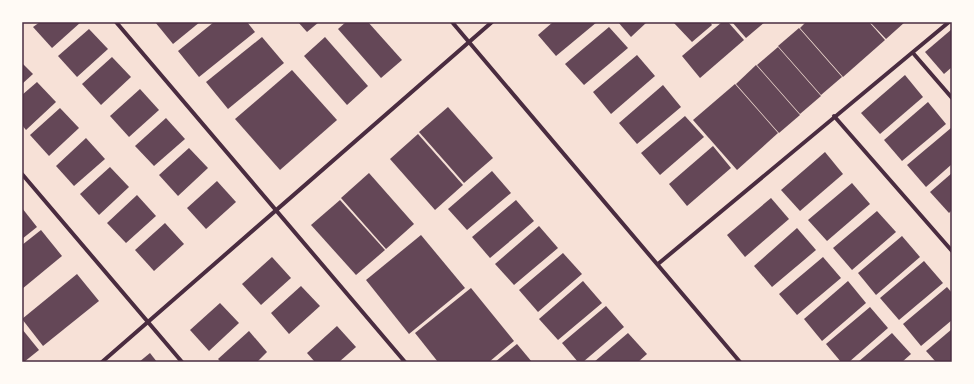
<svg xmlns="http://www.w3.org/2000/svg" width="974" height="384" viewBox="0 0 974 384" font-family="Ubuntu,sans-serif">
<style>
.building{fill:#644757}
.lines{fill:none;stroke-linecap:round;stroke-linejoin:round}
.minor{stroke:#4a2c40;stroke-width:4}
.neatline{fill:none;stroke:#4a2c40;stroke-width:1.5}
</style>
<rect width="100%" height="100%" fill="#f7e1d7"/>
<g class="building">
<polygon points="40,22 81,22 52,48 33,27"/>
<polygon points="155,22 200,22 173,44"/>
<polygon points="214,22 247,22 255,32 199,77 178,51"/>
<polygon points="298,22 319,22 307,32"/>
<polygon points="346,22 368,22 402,60 381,78 338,29"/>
<polygon points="553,22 597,22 556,56 538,35"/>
<polygon points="618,22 647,22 631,37"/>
<polygon points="673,22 710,22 712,25 692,42"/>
<polygon points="722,22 728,22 744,40 700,78 682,56"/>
<polygon points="732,22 765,22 746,38"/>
<polygon points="806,22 869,22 885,40 843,77 800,28"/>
<polygon points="870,22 905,22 886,39"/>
<polygon points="609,27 628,48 584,85 565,64"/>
<polygon points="799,28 842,77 821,95 778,46"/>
<polygon points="89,29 108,49 77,77 58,56"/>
<polygon points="952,29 952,67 944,74 925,52"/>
<polygon points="262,37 284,63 228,109 206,82"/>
<polygon points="325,37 368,86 347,105 304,56"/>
<polygon points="778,47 821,96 800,114 757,65"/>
<polygon points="637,55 655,76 611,114 593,92"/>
<polygon points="112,57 131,77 101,105 82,84"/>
<polygon points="22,63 33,74 22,84"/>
<polygon points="756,65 800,115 779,133 736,84"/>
<polygon points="292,70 337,120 280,170 235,119"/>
<polygon points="905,75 923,97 880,134 861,113"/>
<polygon points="37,82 56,102 26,130 22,125 22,95"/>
<polygon points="735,84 778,133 737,170 693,120"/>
<polygon points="663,85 681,107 637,144 619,123"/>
<polygon points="140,89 159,110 129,137 110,116"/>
<polygon points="928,102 946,124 902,161 884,140"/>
<polygon points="448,107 493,158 464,183 419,132"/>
<polygon points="60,108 79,128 49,156 30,135"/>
<polygon points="685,116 704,137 660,175 641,153"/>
<polygon points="166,118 185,139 154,166 135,146"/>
<polygon points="951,128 952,164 926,187 907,165"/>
<polygon points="418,134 463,185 435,210 390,159"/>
<polygon points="86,138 105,159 74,186 56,166"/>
<polygon points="713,146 731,168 687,206 669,184"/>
<polygon points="189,148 208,168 178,196 159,175"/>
<polygon points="825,152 843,174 800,211 781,190"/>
<polygon points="110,167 129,187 99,215 80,194"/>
<polygon points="492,171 511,193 467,230 448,209"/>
<polygon points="369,173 414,224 386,249 341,198"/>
<polygon points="952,173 952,210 949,213 930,192"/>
<polygon points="217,181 236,202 206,229 187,208"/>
<polygon points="852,183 870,204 827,241 808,220"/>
<polygon points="137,195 156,216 126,243 107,223"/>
<polygon points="771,198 789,219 745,257 727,235"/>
<polygon points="340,200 385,250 356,275 311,225"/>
<polygon points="516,200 534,221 490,258 472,237"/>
<polygon points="22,208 37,227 22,239"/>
<polygon points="877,211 896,232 852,270 833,248"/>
<polygon points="165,223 184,244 154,271 135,250"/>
<polygon points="539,226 558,248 514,285 495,264"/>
<polygon points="797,228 816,250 772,287 754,266"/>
<polygon points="41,230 62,256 22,289 22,245"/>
<polygon points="421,235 465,288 409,334 366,280"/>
<polygon points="902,236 920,257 876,295 858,273"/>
<polygon points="563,253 582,274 538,312 519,290"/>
<polygon points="272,257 291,278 261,305 242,284"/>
<polygon points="823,257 841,278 797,315 779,294"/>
<polygon points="924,261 943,283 899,320 880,298"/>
<polygon points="77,274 99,301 43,346 22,319"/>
<polygon points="583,281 602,303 558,340 539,319"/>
<polygon points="848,281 866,303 822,341 804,319"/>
<polygon points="301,286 320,306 289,334 271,313"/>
<polygon points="947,287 952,293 952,320 921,346 903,324"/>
<polygon points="471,288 514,341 489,362 438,362 415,333"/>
<polygon points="220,303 239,323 209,351 190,330"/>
<polygon points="606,306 624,327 583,362 578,362 562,343"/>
<polygon points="870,307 888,328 849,362 841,362 826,344"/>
<polygon points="337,326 356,347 339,362 315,362 307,353"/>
<polygon points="22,329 39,350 24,362 22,362"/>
<polygon points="952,329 952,362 936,362 926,351"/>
<polygon points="249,331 267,352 257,362 221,362 218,359"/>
<polygon points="628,333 647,354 638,362 594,362"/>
<polygon points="892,333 911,354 902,362 858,362"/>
<polygon points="517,344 532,362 495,362"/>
<polygon points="150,353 157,362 139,362"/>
</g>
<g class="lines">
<g class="minor">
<polyline points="116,22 405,362"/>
<polyline points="452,22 740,362"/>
<polyline points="913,53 952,98"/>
<polyline points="834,116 952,251"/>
<polyline points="22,174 182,362"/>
<polyline points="658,264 949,22"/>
<polyline points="102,362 492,22"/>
</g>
</g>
<rect width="974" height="384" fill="none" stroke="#fffaf5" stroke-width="46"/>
<rect x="23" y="23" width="928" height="338" class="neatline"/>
</svg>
